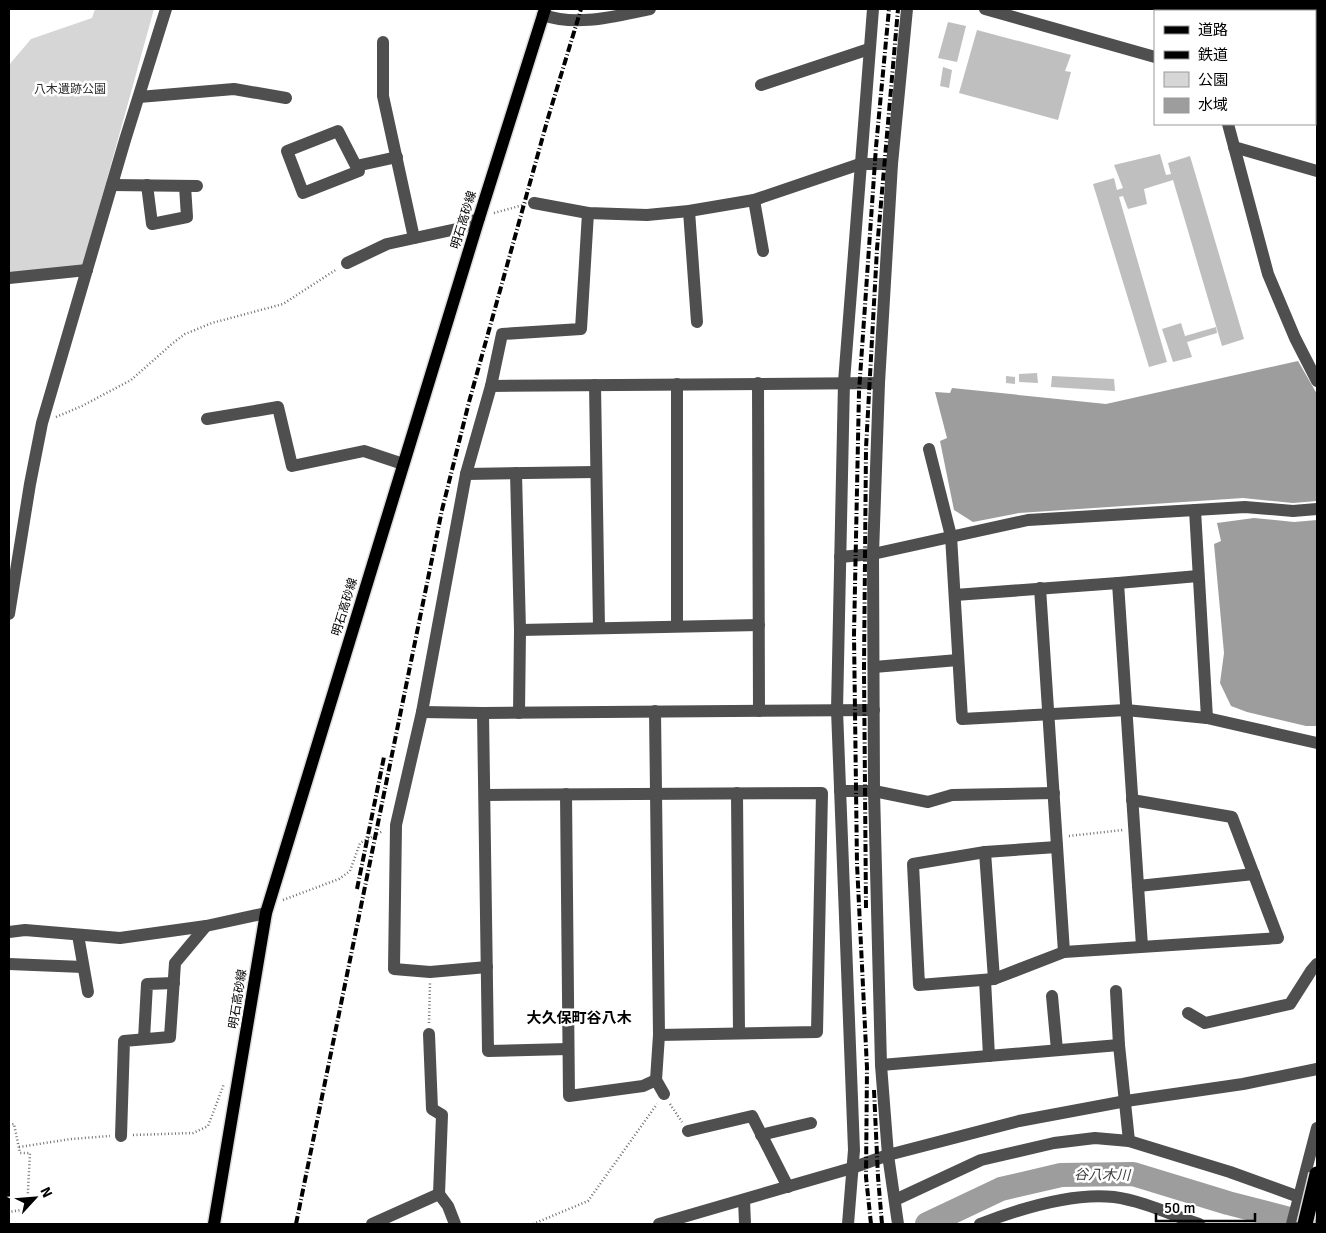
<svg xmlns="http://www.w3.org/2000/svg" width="1326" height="1233" viewBox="0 0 1326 1233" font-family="Signika,'Noto Sans JP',sans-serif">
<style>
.green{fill:#d6d6d6}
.water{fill:#9d9d9d}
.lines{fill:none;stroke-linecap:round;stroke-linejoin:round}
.river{stroke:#9d9d9d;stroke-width:24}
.building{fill:#bfbfbf}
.major-casing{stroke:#dbdbdb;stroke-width:15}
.path{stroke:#717171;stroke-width:2.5;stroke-dasharray:1 2.5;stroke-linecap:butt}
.minor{stroke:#4f4f4f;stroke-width:12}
.major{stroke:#000;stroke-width:12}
.rail{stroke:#000;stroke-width:4;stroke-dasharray:8 2.5 1 2.5;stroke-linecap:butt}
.highway-bridge-casing{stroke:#dbdbdb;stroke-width:18;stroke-linecap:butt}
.highway-bridge{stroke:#000;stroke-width:15}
.labels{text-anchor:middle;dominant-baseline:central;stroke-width:5;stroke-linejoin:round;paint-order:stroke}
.park-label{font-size:12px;fill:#2d2d2d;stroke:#fff}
.street-label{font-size:12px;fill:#000;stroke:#fff}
.water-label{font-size:14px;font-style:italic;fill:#3e3e3e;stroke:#fff}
.quarter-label{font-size:15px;font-weight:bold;fill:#000;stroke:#fff}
</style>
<rect width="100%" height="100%" fill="#fff"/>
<polygon class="green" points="95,9 154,9 83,266 9,273 9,65 31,39 92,18"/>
<g class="water">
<polygon points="1298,361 1317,394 1317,501 1293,503 1243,498 1019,513 973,522 954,510 940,441 947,438 935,392 950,393 952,388 1106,404"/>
<polygon points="1254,518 1294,522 1317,520 1317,726 1306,726 1247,712 1231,706 1220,683 1224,653 1214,544 1221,541 1217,523"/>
</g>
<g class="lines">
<polyline class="river" points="927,1224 1001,1189 1061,1175 1133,1174 1228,1203 1309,1224"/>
</g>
<g class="building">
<polygon points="1231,9 1259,9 1258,11 1230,11"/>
<polygon points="1277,9 1304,9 1303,11 1277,11"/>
<polygon points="948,22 966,26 957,62 938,58"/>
<polygon points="977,30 1071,55 1065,71 1071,72 1058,120 959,93"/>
<polygon points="1316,50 1317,50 1317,84 1315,84 1315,57"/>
<polygon points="943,67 952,70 949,88 940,86"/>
<polygon points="1160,154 1166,175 1171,174 1168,163 1190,156 1244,339 1222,346 1173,180 1144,189 1147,204 1128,209 1123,196 1119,197 1167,362 1149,367 1093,184 1114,178 1117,190 1123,188 1114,165"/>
<polygon points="1181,323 1185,336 1216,327 1217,333 1187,342 1192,357 1173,362 1162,329"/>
<polygon points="1037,373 1038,383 1019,382 1019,374"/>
<polygon points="1006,376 1015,377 1015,384 1006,383"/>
<polygon points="1052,376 1114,379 1115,391 1051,387"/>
</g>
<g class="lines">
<g class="major-casing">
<polyline id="major" points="214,1224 266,913 479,218 545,9"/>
</g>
<g class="path">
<polyline points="494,213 523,205"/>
<polyline points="56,417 82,406 131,380 173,343 185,334 212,323 283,304 337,269"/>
<polyline points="1069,836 1123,830"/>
<polyline points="283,900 339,879 350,871 360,843 383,831"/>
<polyline points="429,1023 430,983"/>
<polyline points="670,1104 682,1122"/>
<polyline points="9,1125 14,1124 20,1153 30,1153 27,1209 9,1212"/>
<polyline points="133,1135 193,1133 208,1126 224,1084"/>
<polyline points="19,1147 71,1139 110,1136"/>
<polyline points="533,1224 588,1201 657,1104"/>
</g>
<g class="minor">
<polyline points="985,9 1155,57"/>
<polyline points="1209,9 1209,11"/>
<path d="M543 15C578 27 615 16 650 9"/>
<polyline points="383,42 383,96 414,238"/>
<polyline points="761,85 869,49"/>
<polyline points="139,97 234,89 286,98"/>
<polyline points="1315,101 1317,102"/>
<polyline points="1228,124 1268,274 1295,338 1317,381"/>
<polyline points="1234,147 1317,171"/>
<polyline points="356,166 338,131 287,151 303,193 359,171 356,166 397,157"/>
<polyline points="112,185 197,186"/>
<polyline points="147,185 152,224 187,217 185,186"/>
<polyline points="754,200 763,251"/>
<polyline points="534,203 588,213 647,215 689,211 754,200 860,164 892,164"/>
<polyline points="689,211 697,322"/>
<polyline points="347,263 387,244 461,228 479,218"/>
<polyline points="9,278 87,270"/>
<polyline points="758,383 759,711"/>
<polyline points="677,384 677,626"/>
<polyline points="595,385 599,628"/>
<polyline points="491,386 879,383"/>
<polyline points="207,419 278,407 292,466 364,451 403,464"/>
<polyline points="929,449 951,536 962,719 1126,710 1207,718 1317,743"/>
<polyline points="516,473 520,630 519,713"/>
<polyline points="466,474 596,472"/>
<polyline points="1195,510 1207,718"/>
<polyline points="840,557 873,554 1028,520 1245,507 1293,511 1317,509"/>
<polyline points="1118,583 1142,946"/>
<polyline points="1040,588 1064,952"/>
<polyline points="955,595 1118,583 1198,576"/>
<polyline points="9,614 30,484 42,423 125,140 166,9"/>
<polyline points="520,630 759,625"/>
<polyline points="874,667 958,660"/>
<polyline points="655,711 659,1035 656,1080 664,1094"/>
<polyline points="422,712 483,713 874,710"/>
<polyline points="483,713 488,1051 568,1049"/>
<polyline points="840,791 874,791 928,802 952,795 1054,793"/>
<polyline points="737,793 739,1033"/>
<polyline points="566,794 569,1096 643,1086 656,1080"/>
<polyline points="486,795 822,793 817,1032 659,1035"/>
<polyline points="1057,847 985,852 913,864 919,985 994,979 1064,952 1278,938 1232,817 1132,800"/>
<polyline points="985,852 994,979"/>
<polyline points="1138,886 1254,874"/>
<polyline points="9,932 25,930 120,938 206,926 266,913"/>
<polyline points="78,935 88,992"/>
<polyline points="9,964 83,967"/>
<polyline points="487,967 430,972 394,969 396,825 422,712 466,474 491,386 502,334 581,329 588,213"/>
<polyline points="985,980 989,1056"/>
<polyline points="1116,991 1119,1045"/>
<polyline points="1052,996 1057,1050"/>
<polyline points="1188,1013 1205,1023 1290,1004 1311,971 1317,964"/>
<polyline points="429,1034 432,1109 442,1115 439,1194 448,1206 455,1224"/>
<polyline points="144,1039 147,984 174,983"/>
<polyline points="881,1065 1119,1045 1129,1141"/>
<polyline points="688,1131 752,1116 788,1187"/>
<polyline points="761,1135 811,1123"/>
<polyline points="121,1136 124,1041 170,1037 175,963 206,926"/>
<polyline points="744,1200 745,1224"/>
<polyline points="895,1200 981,1160 1054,1143 1095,1138 1129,1141 1230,1172 1299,1197"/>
<polyline points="372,1224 439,1194"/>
<polyline points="659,1224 852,1168 888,1155 1019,1121 1126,1101 1243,1084 1317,1069"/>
<polyline points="848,1224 854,1150 837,710 844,382 873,9"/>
<polyline points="898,1224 888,1155 881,1065 874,791 873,554 879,383 892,164 907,9"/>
<path d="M980 1224C1019 1209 1071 1192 1114 1197 1143 1201 1172 1215 1199 1224"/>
<polyline points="1292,1224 1317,1128"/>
</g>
<use href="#major" class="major"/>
<g class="rail">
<polyline points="357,889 384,757"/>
<polyline points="866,908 864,669 866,448 877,249 898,9"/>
<polyline points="874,1090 878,1177 882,1224"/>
<polyline points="296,1224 442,510 469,402 548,118 581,9"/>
<polyline points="871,1224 866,1177 867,1068 857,864 854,635 859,392 876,147 889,9"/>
</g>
<g class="highway-bridge-casing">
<polyline id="highway-bridge" points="1305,1224 1317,1174"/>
</g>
<use href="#highway-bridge" class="highway-bridge"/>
</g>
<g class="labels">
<g class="park-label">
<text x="70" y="89">八木遺跡公園</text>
</g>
<g class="street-label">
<text transform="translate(464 220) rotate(-73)">明石高砂線</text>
<text transform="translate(345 607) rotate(-73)">明石高砂線</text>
<text transform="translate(238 999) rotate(-81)">明石高砂線</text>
</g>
<g class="water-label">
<text transform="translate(1102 1175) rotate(1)">谷八木川</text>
</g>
<g class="quarter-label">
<text x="579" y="1018">大久保町谷八木</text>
</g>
</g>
<rect width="1326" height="1233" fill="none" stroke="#000000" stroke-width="20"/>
<rect x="1154" y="10" width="162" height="115" fill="#ffffff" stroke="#999999"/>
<rect x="1164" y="26" width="25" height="8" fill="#000000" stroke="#999999"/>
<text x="1198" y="35" font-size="15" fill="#000000">道路</text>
<rect x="1164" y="51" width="25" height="8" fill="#000000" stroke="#999999"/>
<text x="1198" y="60" font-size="15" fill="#000000">鉄道</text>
<rect x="1164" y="72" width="25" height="15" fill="#d6d6d6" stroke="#999999"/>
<text x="1198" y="85" font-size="15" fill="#000000">公園</text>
<rect x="1164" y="98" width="25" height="15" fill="#9d9d9d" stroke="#999999"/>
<text x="1198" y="110" font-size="15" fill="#000000">水域</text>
<g transform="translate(35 1198) rotate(64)" stroke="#ffffff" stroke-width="4" paint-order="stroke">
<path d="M0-4L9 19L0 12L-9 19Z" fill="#000000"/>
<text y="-8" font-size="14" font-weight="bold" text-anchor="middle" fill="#000000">N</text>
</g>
<path d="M1156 1213v8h99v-8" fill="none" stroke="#000000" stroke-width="2.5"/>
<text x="1164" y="1213" font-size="15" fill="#000000" stroke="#ffffff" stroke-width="4" paint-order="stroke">50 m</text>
</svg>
